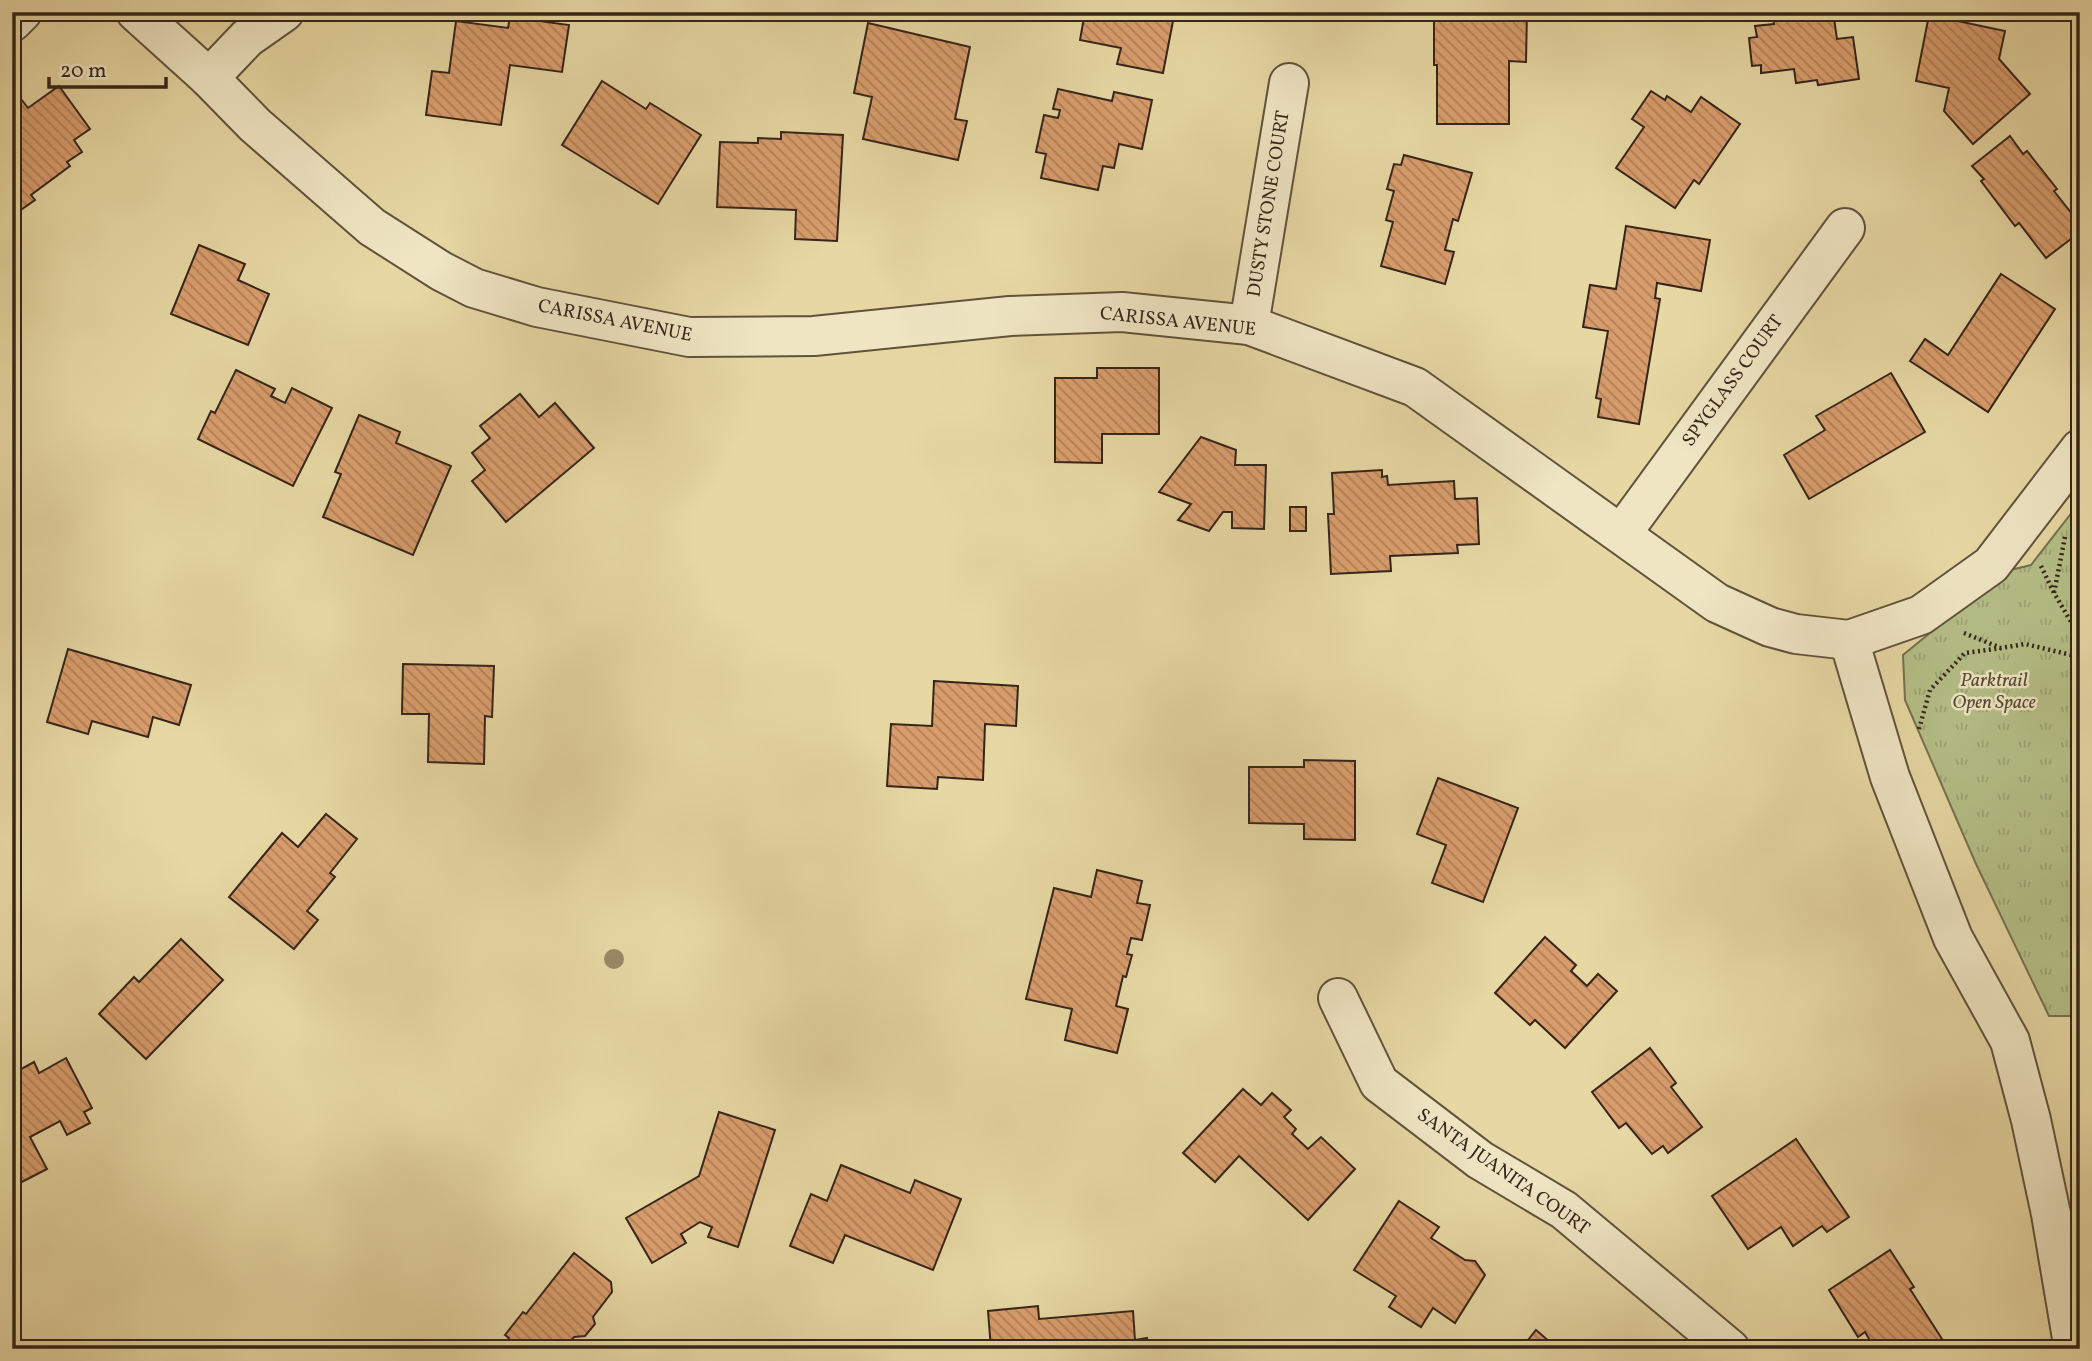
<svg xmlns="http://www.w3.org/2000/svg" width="2092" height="1361" viewBox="0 0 2092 1361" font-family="Vollkorn,serif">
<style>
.park{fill:url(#park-tufts);stroke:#747250;stroke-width:2}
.building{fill:url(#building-back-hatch);stroke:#35251a;stroke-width:2}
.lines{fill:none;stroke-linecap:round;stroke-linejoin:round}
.minor-casing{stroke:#61523c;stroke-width:42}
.path{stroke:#35251a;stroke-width:4.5;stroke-dasharray:2 3.5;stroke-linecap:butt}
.minor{stroke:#efe5c3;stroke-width:38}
.tree{fill:#968a66}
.labels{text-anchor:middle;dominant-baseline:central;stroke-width:5;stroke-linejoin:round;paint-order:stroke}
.street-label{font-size:19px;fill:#35251a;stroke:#efe5c3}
.park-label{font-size:19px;font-style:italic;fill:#554b35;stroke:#efe5c3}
</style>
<defs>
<pattern id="park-tufts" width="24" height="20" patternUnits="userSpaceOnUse" patternTransform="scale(1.75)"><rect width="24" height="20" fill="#b4be86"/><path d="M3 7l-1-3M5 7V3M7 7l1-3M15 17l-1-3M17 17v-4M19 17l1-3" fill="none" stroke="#9ba373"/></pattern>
<pattern id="building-back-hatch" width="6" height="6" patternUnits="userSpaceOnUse" patternTransform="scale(1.75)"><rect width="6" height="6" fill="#d99d6d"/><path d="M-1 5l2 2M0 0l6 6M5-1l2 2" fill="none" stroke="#b18059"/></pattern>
</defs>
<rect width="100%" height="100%" fill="#e6d7a3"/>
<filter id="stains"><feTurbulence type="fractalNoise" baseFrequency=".00286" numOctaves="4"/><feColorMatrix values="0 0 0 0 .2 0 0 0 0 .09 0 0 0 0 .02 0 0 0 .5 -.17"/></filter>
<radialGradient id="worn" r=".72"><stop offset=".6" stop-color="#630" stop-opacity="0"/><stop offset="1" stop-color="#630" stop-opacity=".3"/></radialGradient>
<polygon class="park" points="2080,502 2080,1016 2049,1016 1976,864 1905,700 1903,655 2006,571 2031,565"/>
<g class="building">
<polygon points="1085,12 1149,12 1148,17 1173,21 1163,73 1117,64 1121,48 1080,40"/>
<polygon points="1434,12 1527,12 1526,62 1509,61 1509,124 1437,124 1437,65 1434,65"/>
<polygon points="1772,12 1833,12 1837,39 1853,37 1859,79 1818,85 1817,80 1796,83 1794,69 1761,73 1761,65 1752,66 1749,38 1757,37 1755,26 1774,24"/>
<polygon points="1929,15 2005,31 1999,59 2030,94 1973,144 1944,111 1949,88 1916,81"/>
<polygon points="510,17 569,25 562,72 510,65 501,125 426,115 432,71 449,73 456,21 508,28"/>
<polygon points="868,23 970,47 955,119 967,121 958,160 863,139 872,97 854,93"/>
<polygon points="602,81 646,109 650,103 701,135 658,204 562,145"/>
<polygon points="59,86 90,129 74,140 82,152 67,162 70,166 31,195 35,200 12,216 12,105 21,99 28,108"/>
<polygon points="1058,89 1112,101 1114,92 1152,100 1142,149 1119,144 1114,168 1103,166 1098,190 1041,178 1046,154 1036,152 1044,115 1058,118 1060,110 1053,109"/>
<polygon points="1651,91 1665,100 1667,96 1691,112 1701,97 1740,124 1699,184 1694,180 1675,208 1616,168 1644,127 1632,119"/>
<polygon points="781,132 843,135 837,241 795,239 796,210 717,207 720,142 758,143 758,138 781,139"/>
<polygon points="2010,136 2023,154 2027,151 2057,189 2054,191 2080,224 2080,232 2046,258 2019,223 2015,226 1981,181 1984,179 1972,166"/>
<polygon points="1404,155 1472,173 1458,221 1453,219 1445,250 1454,252 1445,284 1381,266 1393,222 1386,220 1394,191 1387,189 1394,164 1401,165"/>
<polygon points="1626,226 1710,240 1701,291 1657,283 1655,298 1660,299 1639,424 1598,417 1601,399 1596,398 1608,331 1583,327 1590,285 1616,289"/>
<polygon points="199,245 245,264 238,280 269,294 248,345 171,314"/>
<polygon points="2001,274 2055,309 1988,412 1910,361 1925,339 1948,355"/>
<polygon points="1097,368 1159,368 1159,434 1102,434 1102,463 1055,462 1055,378 1097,378"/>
<polygon points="236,370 275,389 271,396 285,403 292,388 332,408 293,486 198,439 211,411 215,413"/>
<polygon points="1891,373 1925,432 1809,499 1784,455 1825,430 1816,416"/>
<polygon points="520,394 539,417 555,403 594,448 506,522 472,481 485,470 472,453 490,438 480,426"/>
<polygon points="359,415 400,432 396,443 451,466 413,555 323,517 341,474 335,472"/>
<polygon points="1201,437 1236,450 1235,465 1266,465 1264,529 1232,528 1232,512 1223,512 1209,531 1178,520 1191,504 1159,492"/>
<polygon points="1382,470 1382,477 1387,476 1388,485 1454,481 1455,499 1477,498 1479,544 1457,545 1458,553 1390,556 1391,571 1331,574 1328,514 1334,514 1332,473"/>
<rect x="1290" y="507" width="16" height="24"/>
<polygon points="68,649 191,685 179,725 153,717 148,737 92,721 88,734 47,722"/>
<polygon points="403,664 494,666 492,717 485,716 484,764 428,762 429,714 402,714"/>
<polygon points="934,681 1018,686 1016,726 985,724 983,780 938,777 937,789 887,786 891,724 932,726"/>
<polygon points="1304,760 1355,761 1355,840 1304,839 1304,824 1249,823 1249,767 1304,767"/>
<polygon points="1438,778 1518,808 1483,902 1432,883 1446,845 1417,834"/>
<polygon points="326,814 357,839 330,873 335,877 307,911 318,920 294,949 229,897 282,833 298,847"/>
<polygon points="1097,870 1142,881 1137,903 1150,905 1142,940 1131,938 1127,954 1132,955 1126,977 1123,976 1116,1006 1128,1009 1117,1053 1065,1040 1072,1009 1026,999 1054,888 1091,897"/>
<polygon points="1545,937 1576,965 1571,971 1587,986 1598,974 1617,991 1565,1048 1535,1020 1530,1025 1495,993"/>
<polygon points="181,939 223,980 146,1059 99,1014 134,977 139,982"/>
<polygon points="1650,1048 1676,1083 1671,1087 1702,1127 1668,1153 1663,1146 1652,1154 1626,1123 1619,1128 1592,1092"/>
<polygon points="66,1058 92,1108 84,1112 90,1123 67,1135 60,1121 30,1137 47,1169 12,1187 12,1074 34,1062 39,1073"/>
<polygon points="1243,1089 1261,1105 1272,1093 1291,1110 1284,1117 1296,1129 1292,1134 1308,1149 1321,1137 1355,1169 1308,1220 1239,1156 1215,1182 1183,1153"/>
<polygon points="719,1112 775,1130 738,1247 708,1237 712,1227 700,1222 681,1234 686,1243 652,1263 626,1218 699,1176"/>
<polygon points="1796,1139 1849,1217 1827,1232 1822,1226 1793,1246 1781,1227 1748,1249 1712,1196"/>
<polygon points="841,1165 910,1193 915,1180 961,1199 933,1270 845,1235 833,1263 790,1246 811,1194 827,1201"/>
<polygon points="1399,1201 1439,1227 1431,1238 1465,1260 1475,1261 1485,1275 1455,1323 1433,1308 1421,1327 1389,1307 1396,1296 1354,1270"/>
<polygon points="1890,1250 1914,1287 1910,1289 1942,1339 1927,1349 1875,1349 1865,1332 1858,1337 1829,1290"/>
<polygon points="574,1253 611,1282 612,1292 593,1317 595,1324 585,1336 574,1337 565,1348 501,1349 509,1338 505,1335 523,1312 526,1314"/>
<polygon points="1038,1306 1039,1319 1133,1311 1135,1340 1147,1338 1148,1349 1040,1349 1040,1345 991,1349 988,1311"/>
<polygon points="1536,1330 1558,1349 1521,1349"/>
</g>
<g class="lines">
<g class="minor-casing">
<g id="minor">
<polyline points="136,12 209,78 255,125 372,227 441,271 474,288 537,307 689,337 814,336 1010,316 1122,312 1249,325 1415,387 1717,603 1770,627 1796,634 1849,640 1921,615 1991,565 2080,449"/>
<polyline points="12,22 22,12"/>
<polyline points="209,78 247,38 284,12"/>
<polyline points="1249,325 1289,83"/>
<polyline points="1622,533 1845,228"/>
<polyline points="1849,640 1890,777 1953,938 2010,1041 2031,1120 2051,1214 2072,1338 2072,1349"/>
<polyline points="1338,998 1379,1083 1480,1160 1564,1210 1730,1349"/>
</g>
</g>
<g class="path">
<polyline points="2065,537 2054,593 2080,637"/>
<polyline points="2041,566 2054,593"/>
<polyline points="1964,633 2001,648 2025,644 2080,657"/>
<polyline points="1919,729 1930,690 1965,653 2001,648"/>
</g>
<use href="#minor" class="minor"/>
</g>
<circle class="tree" cx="614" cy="959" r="10"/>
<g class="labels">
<g class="street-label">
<text transform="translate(1269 204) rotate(-81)">DUSTY STONE COURT</text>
<text transform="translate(615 321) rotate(11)">CARISSA AVENUE</text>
<text transform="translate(1178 322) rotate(6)">CARISSA AVENUE</text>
<text transform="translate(1733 381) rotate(-54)">SPYGLASS COURT</text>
<text transform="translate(1503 1172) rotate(35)">SANTA JUANITA COURT</text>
</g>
<g class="park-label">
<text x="1994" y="681">Parktrail<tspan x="1994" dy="22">Open Space</tspan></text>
</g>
</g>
<rect width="2092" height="1361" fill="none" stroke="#e6d7a3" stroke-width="42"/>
<rect x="14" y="14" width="2064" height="1333" fill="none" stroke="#35251a" stroke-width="3.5"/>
<rect x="21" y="21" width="2050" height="1319" fill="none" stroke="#35251a" stroke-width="2"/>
<path d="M49 77v10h117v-10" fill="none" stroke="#35251a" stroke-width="3.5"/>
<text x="60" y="77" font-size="21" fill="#35251a" stroke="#efe5c3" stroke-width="5" paint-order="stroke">20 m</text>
<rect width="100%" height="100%" filter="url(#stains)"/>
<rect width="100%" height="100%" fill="url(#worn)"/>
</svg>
